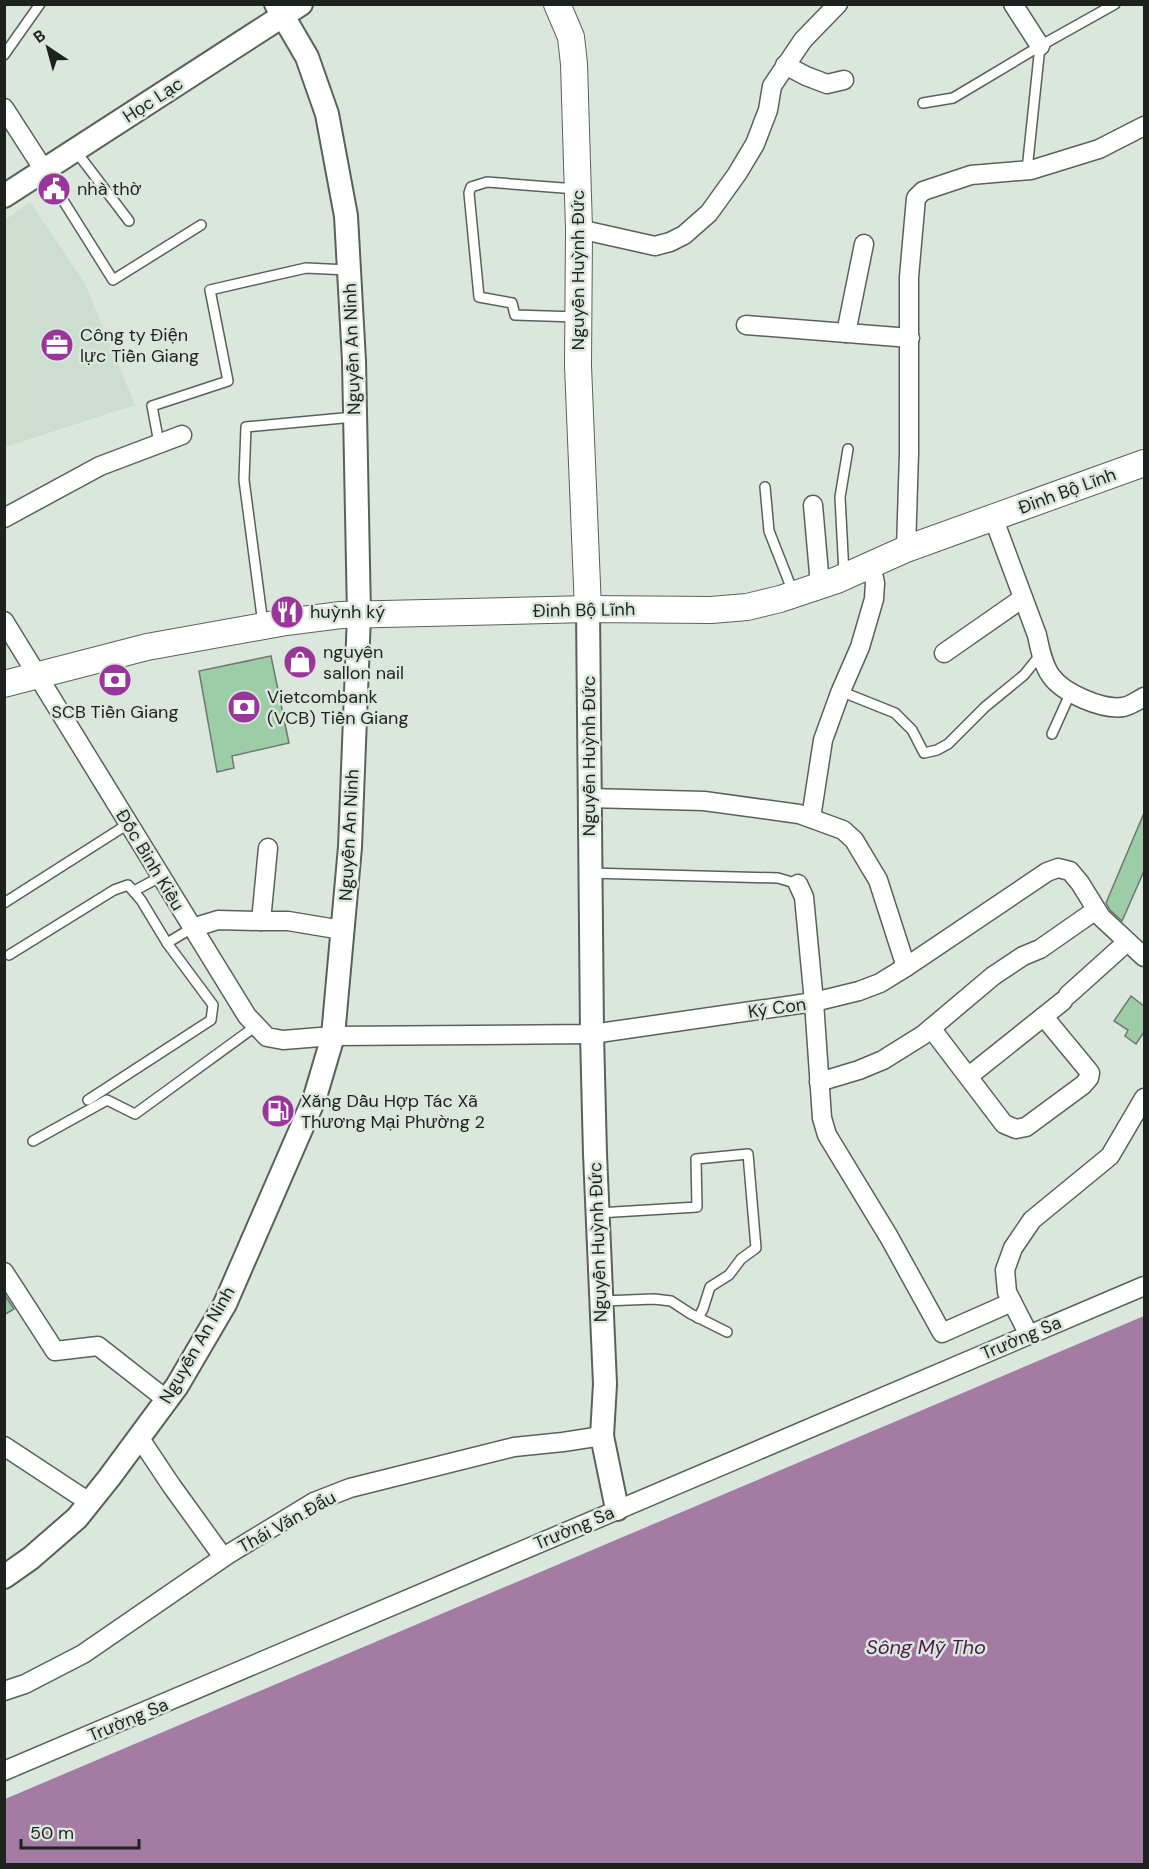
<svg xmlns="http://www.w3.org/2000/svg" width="1149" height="1869" viewBox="0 0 1149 1869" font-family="'DM Sans',sans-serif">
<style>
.built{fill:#cbdecf}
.water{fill:#a37ba3}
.building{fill:#9ccda7;stroke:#6e7970;stroke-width:1.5}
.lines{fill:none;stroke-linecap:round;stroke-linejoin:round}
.service-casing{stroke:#58625a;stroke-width:12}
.minor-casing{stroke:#58625a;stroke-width:21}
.tertiary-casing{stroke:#58625a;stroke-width:26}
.secondary-casing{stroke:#58625a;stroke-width:28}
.service{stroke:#fff;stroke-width:9}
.minor{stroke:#fff;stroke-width:18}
.tertiary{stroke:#fff;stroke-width:22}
.secondary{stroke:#fff;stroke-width:26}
.labels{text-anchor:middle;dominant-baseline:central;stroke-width:5;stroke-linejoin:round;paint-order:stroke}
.street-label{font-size:18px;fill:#1e221f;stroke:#dbe7dd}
.poi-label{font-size:18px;fill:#1e221f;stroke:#dbe7dd;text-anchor:start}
.water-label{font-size:20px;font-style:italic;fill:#4d1a4e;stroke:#dbe7dd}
</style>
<rect width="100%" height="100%" fill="#dbe7dd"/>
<polygon class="built" points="30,202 85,284 135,405 5,447 5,220"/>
<polygon class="water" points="1144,1316 1144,1864 5,1864 5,1799"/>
<g class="building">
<polygon points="271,656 289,743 232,756 234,768 217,772 199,671"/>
<polygon points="1144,813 1144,871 1122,921 1110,910 1106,903"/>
<polygon points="1131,996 1144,1006 1144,1032 1136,1044 1125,1036 1128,1030 1114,1021"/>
<polygon points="4,1294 14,1309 4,1315"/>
</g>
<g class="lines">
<g class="service-casing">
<g id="service">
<polyline points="4,55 40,4"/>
<polyline points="923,103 953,98 1040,46 1115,4"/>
<polyline points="75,150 129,221"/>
<polyline points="44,170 113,280 201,225"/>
<polyline points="1027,170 1040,46"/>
<polyline points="576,189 487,182 471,187 469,193 479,297 512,303 515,315 577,317"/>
<polyline points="159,443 152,406 228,381 210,290 306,268 348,270"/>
<polyline points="765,487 769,531 793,592"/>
<polyline points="844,574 840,497 848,449"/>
<polyline points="263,624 244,480 246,427 354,417"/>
<polyline points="840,691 895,713 912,730 924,753 937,750 948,744 985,707 1024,675 1041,654"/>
<polyline points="1052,734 1070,694"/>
<polyline points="590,873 778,878 798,884"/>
<polyline points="134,891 160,877"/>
<polyline points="4,903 128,824"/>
<polyline points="167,943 192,928"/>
<polyline points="9,955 114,890 128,885 141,900 167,943 213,1005 211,1020 88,1100"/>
<polyline points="33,1141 107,1100 135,1114 256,1026"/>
<polyline points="598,1213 697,1207 696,1159 748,1154 756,1248 741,1259 729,1275 710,1287 703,1309 698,1318"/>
<polyline points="603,1301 654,1299 671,1301 691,1314 727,1332"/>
</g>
</g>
<g class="minor-casing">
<g id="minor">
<polyline points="1013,4 1040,46"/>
<polyline points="785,65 806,76 827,84 844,80"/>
<polyline points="4,108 44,170"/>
<polyline points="579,229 655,246 670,242 684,235 709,213 737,174 755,144 768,110 772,86 803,40 838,4"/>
<polyline points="746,325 910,338"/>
<polyline points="846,333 864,244"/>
<polyline points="813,505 820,585"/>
<path d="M993 517 1037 635C1040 649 1043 665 1051 676 1063 693 1102 710 1123 707 1130 706 1138 700 1144 697"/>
<polyline points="4,518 100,466 182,435"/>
<polyline points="906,549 909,453 909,277 916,198 923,191 971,175 1031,170 1099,149 1144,126"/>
<polyline points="4,621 247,1016 267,1037 283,1040 333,1036 592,1034 814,1002 859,991 880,983 906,967 1047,872 1058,868 1070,871 1080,883 1101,917 1144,957"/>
<polyline points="944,653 1023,598"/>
<polyline points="589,798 704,801 799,814 843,830 854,840 878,880 906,967"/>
<polyline points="811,818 823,740 840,693 860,647 874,599 875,583 871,564"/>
<polyline points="798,884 804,897 814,1002 822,1118 827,1135 889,1237 942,1333 1012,1302"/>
<polyline points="261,921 268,848"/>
<polyline points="192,928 218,920 261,921 288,921 342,930"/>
<polyline points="1068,995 1127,942"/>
<polyline points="931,1028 1004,1124 1016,1129 1026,1127 1083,1085 1089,1078 1090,1073 1087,1069 1044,1017"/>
<polyline points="969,1076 1063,1001"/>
<polyline points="819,1082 859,1070 883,1060 923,1035 993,976 1023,956 1040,949 1096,910"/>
<polyline points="4,1272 55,1351 98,1346 167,1400"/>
<polyline points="1029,1335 1007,1292 1005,1270 1013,1248 1032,1220 1110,1156 1144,1098"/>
<polyline points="139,1437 171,1485 223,1557"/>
<polyline points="4,1446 89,1502"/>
<polyline points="4,1691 25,1684 83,1654 227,1555 314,1502 350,1488 514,1447 563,1442 602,1436"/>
<polyline points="4,1771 1144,1286"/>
</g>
</g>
<g class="tertiary-casing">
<g id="tertiary">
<polyline points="4,196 301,4"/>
<polyline points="588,609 592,1034 595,1154 605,1384 602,1436 617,1509"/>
<polyline points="4,1577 31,1558 77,1518 109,1478 177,1386 225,1304 315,1097 333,1036 350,847 359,615 354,361 346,216 327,114 307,57 276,4"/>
</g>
</g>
<g class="secondary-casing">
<g id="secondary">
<polyline points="557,4 571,37 574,64 579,229 578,366 588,609"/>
<polyline points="4,684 147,647 286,622 341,615 588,609 711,610 747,607 780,599 837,580 906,549 1144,463"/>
</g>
</g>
<use href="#service" class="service"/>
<use href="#minor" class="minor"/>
<use href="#tertiary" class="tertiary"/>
<use href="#secondary" class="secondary"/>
</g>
<defs>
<g id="civic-disc" transform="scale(1.725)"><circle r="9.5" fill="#99359b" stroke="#dbe7dd"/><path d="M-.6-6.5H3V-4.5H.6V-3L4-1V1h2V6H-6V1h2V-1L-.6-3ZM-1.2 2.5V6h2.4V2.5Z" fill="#fff"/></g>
<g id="office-disc" transform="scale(1.725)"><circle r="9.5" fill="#99359b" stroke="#dbe7dd"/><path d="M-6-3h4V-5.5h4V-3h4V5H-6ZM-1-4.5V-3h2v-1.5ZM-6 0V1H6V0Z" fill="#fff"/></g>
<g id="restaurant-disc" transform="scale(1.725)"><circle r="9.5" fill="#99359b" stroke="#dbe7dd"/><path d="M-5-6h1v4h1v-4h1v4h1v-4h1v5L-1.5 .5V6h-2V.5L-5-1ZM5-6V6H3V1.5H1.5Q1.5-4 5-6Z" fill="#fff"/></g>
<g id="shop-disc" transform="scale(1.725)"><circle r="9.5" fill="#99359b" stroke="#dbe7dd"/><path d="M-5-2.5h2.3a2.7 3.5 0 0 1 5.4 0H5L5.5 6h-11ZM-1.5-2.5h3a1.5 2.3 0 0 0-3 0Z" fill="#fff"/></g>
<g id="bank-disc" transform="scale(1.725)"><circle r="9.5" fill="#99359b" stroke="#dbe7dd"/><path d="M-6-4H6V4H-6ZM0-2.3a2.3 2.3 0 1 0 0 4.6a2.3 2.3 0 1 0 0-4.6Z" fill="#fff"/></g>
<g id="fuel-disc" transform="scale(1.725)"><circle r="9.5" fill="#99359b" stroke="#dbe7dd"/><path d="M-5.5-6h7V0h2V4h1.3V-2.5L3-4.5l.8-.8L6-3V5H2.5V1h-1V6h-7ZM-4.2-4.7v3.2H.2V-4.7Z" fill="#fff"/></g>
</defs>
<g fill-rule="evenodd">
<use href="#civic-disc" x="54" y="189"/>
<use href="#office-disc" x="57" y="345"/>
<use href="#restaurant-disc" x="287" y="612"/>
<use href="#shop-disc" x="300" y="662"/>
<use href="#bank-disc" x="115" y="680"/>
<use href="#bank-disc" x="244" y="707"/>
<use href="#fuel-disc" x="278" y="1111"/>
</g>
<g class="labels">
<g class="street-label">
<text transform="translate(153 100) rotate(-33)">Học Lạc</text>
<text transform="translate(578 270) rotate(-90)">Nguyễn Huỳnh Đức</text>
<text transform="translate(352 349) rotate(-92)">Nguyễn An Ninh</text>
<text transform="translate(1067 491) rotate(-20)">Đinh Bộ Lĩnh</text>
<text transform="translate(584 610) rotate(-1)">Đinh Bộ Lĩnh</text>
<text transform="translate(589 756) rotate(-90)">Nguyễn Huỳnh Đức</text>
<text transform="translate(349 835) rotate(-87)">Nguyễn An Ninh</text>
<text transform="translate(150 860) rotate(59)">Đốc Binh Kiều</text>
<text transform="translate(777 1008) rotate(-8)">Ký Con</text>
<text transform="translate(598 1242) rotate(-92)">Nguyễn Huỳnh Đức</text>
<text transform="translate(1021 1338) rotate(-23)">Trường Sa</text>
<text transform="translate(197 1345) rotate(-60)">Nguyễn An Ninh</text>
<text transform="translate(287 1522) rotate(-29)">Thái Văn Đẩu</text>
<text transform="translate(574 1528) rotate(-23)">Trường Sa</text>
<text transform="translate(128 1720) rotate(-23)">Trường Sa</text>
</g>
<g class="poi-label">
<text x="77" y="189">nhà thờ</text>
<text x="80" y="335">Công ty Điện<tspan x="80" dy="21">lực Tiền Giang</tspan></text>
<text x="310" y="612">huỳnh ký</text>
<text x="323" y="652">nguyên<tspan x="323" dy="21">sallon nail</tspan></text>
<text x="267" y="697">Vietcombank<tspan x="267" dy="21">(VCB) Tiền Giang</tspan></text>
<text x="115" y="712" text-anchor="middle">SCB Tiền Giang</text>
<text x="301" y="1101">Xăng Dầu Hợp Tác Xã<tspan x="301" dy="21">Thương Mại Phường 2</tspan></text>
</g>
<g class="water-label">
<text x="926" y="1647">Sông Mỹ Tho</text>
</g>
</g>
<rect width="1149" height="1869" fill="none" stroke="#1e221f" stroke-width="12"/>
<g transform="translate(48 48) rotate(324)" stroke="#dbe7dd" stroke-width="4.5" paint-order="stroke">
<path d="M0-4.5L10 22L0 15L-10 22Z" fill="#1e221f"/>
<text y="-9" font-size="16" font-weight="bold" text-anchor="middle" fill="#1e221f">B</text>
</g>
<path d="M21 1839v9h118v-9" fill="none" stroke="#1e221f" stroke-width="3"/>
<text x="30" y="1839" font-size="18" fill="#1e221f" stroke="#dbe7dd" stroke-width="4.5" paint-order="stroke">50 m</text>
</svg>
